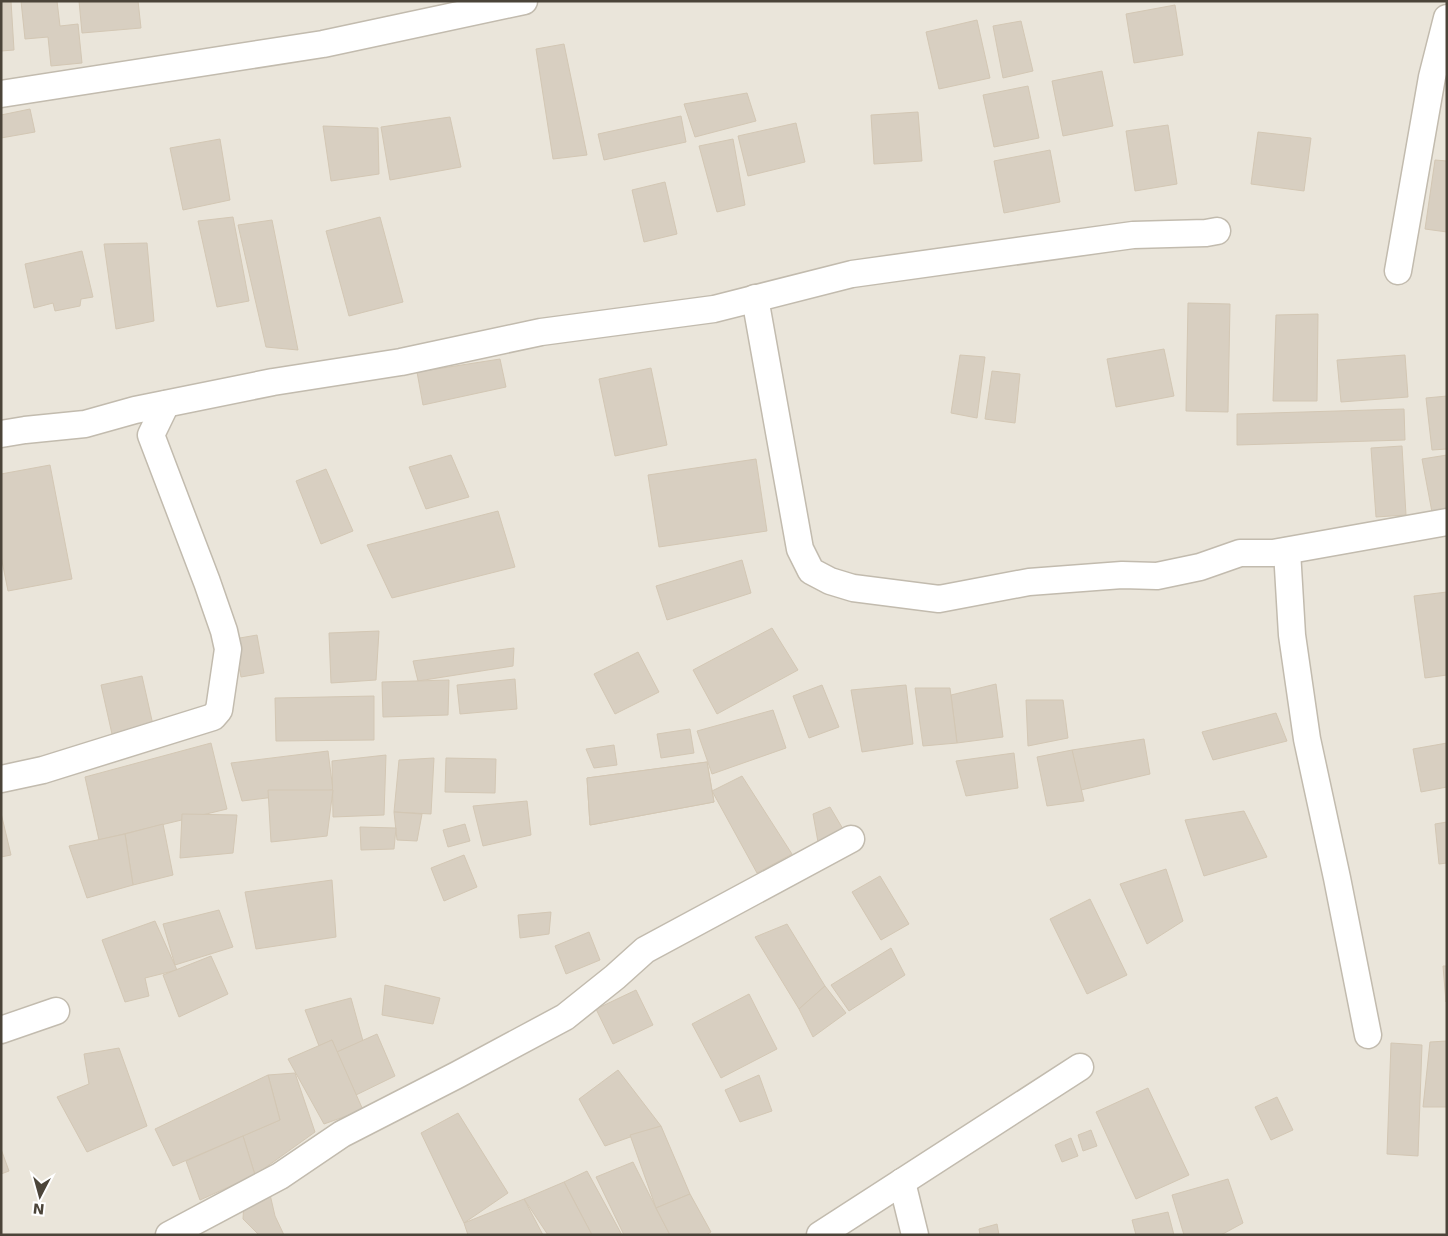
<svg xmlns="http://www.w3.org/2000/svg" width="1448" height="1236" viewBox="0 0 1448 1236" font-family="'DejaVu Sans',sans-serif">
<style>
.residential{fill:#eae5da}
.building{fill:#d8cfc1;stroke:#d3c7b4}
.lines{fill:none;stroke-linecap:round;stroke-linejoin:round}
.minor-casing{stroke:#c2bbae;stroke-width:29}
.minor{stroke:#fff;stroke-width:26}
</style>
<rect width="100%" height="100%" fill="#f6f3ec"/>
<rect class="residential" x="1" y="1" width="1446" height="1234"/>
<g class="building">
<polygon points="1,1 11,1 14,50 1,51"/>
<polygon points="21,1 57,1 60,26 78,24 82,63 51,66 48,37 25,39"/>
<polygon points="79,1 138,1 141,28 82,33"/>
<polygon points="1175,5 1183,55 1134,63 1126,14"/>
<polygon points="977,20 990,78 939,89 926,32"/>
<polygon points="1021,21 1033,71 1003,78 993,26"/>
<polygon points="564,44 587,155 553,159 536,49"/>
<polygon points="1102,71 1113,126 1063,136 1052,81"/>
<polygon points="1028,86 1039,138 994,147 983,95"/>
<polygon points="747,93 756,121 695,137 684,104"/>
<polygon points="30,109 35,132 1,138 1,115"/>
<polygon points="918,112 922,161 874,164 871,115"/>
<polygon points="681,116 686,142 604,160 598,134"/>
<polygon points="450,117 461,167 390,180 381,127"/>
<polygon points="796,123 805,162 748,176 738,136"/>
<polygon points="1168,125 1177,184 1135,191 1126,131"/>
<polygon points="323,126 378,128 379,174 331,181"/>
<polygon points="1258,132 1311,138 1304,191 1251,184"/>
<polygon points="220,139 230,200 183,210 170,148"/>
<polygon points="733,139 745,205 717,212 699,146"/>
<polygon points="1050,150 1060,202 1004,213 994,161"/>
<polygon points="1435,160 1447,161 1447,232 1425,229"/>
<polygon points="665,182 677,234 644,242 632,190"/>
<polygon points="233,217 249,301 217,307 198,221"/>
<polygon points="380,217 403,302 349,316 326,231"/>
<polygon points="272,220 298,350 266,347 238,225"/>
<polygon points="147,243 154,321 116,329 104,244"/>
<polygon points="82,251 93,297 81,299 80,306 55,311 53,303 34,308 25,264"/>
<polygon points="1188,303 1230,304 1228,412 1186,411"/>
<polygon points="1318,314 1317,401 1273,401 1276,315"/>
<polygon points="1164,349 1174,396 1116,407 1107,359"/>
<polygon points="960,355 985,357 977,418 951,413"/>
<polygon points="1405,355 1408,397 1341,402 1337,360"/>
<polygon points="500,359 506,387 423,405 417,372"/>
<polygon points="651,368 667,445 615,456 599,379"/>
<polygon points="992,371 1020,374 1015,423 985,419"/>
<polygon points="1447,396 1447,449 1432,450 1426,398"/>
<polygon points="1404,409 1405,440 1237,445 1237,414"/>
<polygon points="1402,446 1406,515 1376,517 1371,448"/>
<polygon points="451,455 469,497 426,509 409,467"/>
<polygon points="1447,455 1447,509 1432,512 1422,459"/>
<polygon points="756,459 767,531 659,547 648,475"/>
<polygon points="50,465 72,579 8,591 1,556 1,474"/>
<polygon points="326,469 353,531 321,544 296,481"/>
<polygon points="498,511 515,567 392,598 367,545"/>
<polygon points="742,560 751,593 667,620 656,586"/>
<polygon points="1447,592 1447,675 1425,678 1414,596"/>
<polygon points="772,628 798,670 717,714 693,670"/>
<polygon points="379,631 376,680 331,683 329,633"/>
<polygon points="257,635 264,673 241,677 234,639"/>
<polygon points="514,648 513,666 418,681 413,661"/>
<polygon points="638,652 659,692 615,714 594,674"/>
<polygon points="142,676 153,725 112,734 101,685"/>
<polygon points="515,679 517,709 460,714 457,685"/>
<polygon points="449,680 448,715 383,717 382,682"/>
<polygon points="996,684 1003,737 957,743 951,695"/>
<polygon points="822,685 839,727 809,738 793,696"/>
<polygon points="906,685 913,744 862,752 851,690"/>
<polygon points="915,688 950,688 957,743 923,746"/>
<polygon points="374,696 374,740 276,741 275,698"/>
<polygon points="1026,700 1063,700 1068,738 1028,746"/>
<polygon points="773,710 786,748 712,774 697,731"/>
<polygon points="1276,713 1287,741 1213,760 1202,732"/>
<polygon points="690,729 694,753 661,758 657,734"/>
<polygon points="1144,739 1150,774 1081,790 1072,750"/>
<polygon points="211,743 227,809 99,840 85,777"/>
<polygon points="1447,743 1447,787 1421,792 1413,749"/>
<polygon points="614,745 617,765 594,768 586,749"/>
<polygon points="1072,750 1084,801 1047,806 1037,757"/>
<polygon points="328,751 333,790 242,801 231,763"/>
<polygon points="1014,753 1018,788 966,796 956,761"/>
<polygon points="386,755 384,815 333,817 332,761"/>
<polygon points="434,758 431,814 394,812 399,760"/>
<polygon points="446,758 496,759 495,793 445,792"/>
<polygon points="707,762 714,802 590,825 587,778"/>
<polygon points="707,762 714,802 590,825 587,778"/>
<polygon points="742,776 792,854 757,873 712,791"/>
<polygon points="268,790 333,790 327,836 271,842"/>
<polygon points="527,801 531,835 483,846 473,806"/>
<polygon points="830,807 843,829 818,842 813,814"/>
<polygon points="1244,811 1267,857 1204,876 1185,820"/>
<polygon points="394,812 422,814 417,841 397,840"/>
<polygon points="1,813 11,855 1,857"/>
<polygon points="182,814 237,815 233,853 180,858"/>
<polygon points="1447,822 1447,863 1439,864 1435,824"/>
<polygon points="163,824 173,875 133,885 125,834"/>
<polygon points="465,824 470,841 448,847 443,830"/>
<polygon points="360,827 396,828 394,849 361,850"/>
<polygon points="125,834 133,885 87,898 69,846"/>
<polygon points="464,855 477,887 444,901 431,868"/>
<polygon points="1166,869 1183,921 1147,944 1120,884"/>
<polygon points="880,876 909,924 881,940 852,892"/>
<polygon points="332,880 336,937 256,949 245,892"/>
<polygon points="1090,899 1127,975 1087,994 1050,919"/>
<polygon points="219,910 233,947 175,965 163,924"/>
<polygon points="551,912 549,934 520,938 518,915"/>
<polygon points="155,921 177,970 145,978 149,996 125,1002 102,940"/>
<polygon points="787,924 825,986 799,1009 755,937"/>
<polygon points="589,932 600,960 566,974 555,946"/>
<polygon points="891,948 905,975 849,1011 831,985"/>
<polygon points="211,956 228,994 179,1017 163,975"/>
<polygon points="1443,966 1447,966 1446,1002"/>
<polygon points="385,985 440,998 433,1024 382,1015"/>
<polygon points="825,986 846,1013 813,1037 799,1009"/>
<polygon points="636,990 653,1025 613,1044 596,1009"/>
<polygon points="749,994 777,1049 721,1078 692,1024"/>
<polygon points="351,998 363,1041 337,1052 332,1040 319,1046 305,1010"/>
<polygon points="377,1034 395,1076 356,1095 337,1052"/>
<polygon points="332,1040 363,1110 324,1124 288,1059"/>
<polygon points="1447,1041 1447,1107 1423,1107 1430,1042"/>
<polygon points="1391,1043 1422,1045 1418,1156 1387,1154"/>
<polygon points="119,1048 147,1126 87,1152 57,1097 89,1084 84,1054"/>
<polygon points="618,1070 661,1126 605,1146 579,1099"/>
<polygon points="295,1073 315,1132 255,1175 243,1136 280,1120 268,1075"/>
<polygon points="268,1075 280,1120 173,1166 155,1129"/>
<polygon points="759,1075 772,1111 740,1122 725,1090"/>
<polygon points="1148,1088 1189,1175 1136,1199 1096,1112"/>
<polygon points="1277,1097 1293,1130 1271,1140 1255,1107"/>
<polygon points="458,1113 508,1193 464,1223 421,1133"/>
<polygon points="661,1126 690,1194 656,1208 630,1135"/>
<polygon points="1091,1130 1097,1146 1083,1151 1078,1135"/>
<polygon points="243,1136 255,1175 200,1200 186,1161"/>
<polygon points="1071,1138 1078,1156 1062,1162 1055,1145"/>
<polygon points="1,1149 9,1171 1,1174"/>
<polygon points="633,1162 656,1208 670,1235 624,1235 596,1177"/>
<polygon points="587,1171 622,1235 592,1235 564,1182"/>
<polygon points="1228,1179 1243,1223 1221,1235 1184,1235 1172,1195"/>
<polygon points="564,1182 592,1235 548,1235 524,1199"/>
<polygon points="269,1190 275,1216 284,1235 259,1235 243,1219 244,1202"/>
<polygon points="690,1194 711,1232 706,1235 670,1235 656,1208"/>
<polygon points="524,1199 543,1235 468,1235 464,1223"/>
<polygon points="1168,1212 1174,1235 1136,1235 1132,1220"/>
<polygon points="997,1224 999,1235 980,1235 979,1229"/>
</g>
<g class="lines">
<g class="minor-casing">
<g id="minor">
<polyline points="1,94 323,44 524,1"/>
<polyline points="1398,271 1432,77 1447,18"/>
<polyline points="755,298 800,549 811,571 830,581 853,588 939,599 1029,582 1122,575 1157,576 1200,567 1240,553 1273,553 1447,522"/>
<polyline points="1,434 25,430 85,424 135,410 273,382 401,362 541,332 714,309 852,274 1133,235 1206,233 1217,231"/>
<polyline points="1287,551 1292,635 1307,739 1337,878 1368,1035"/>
<polyline points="1,779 43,770 213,717 219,710 228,649 224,631 207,582 151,435 166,404"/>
<polyline points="1,1030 56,1011"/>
<polyline points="902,1182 915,1235"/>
<polyline points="169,1235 280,1176 342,1134 457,1075 565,1017 615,977 645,950 851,839"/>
<polyline points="820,1235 1080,1067"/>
</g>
</g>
<use href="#minor" class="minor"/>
</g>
<rect width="1448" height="1236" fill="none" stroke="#4b4439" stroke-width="5"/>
<g transform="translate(40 1196) rotate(186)" stroke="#ffffff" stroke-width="4" paint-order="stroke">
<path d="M0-4L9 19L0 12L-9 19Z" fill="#4b4439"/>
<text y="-8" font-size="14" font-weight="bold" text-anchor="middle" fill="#4b4439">N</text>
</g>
</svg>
